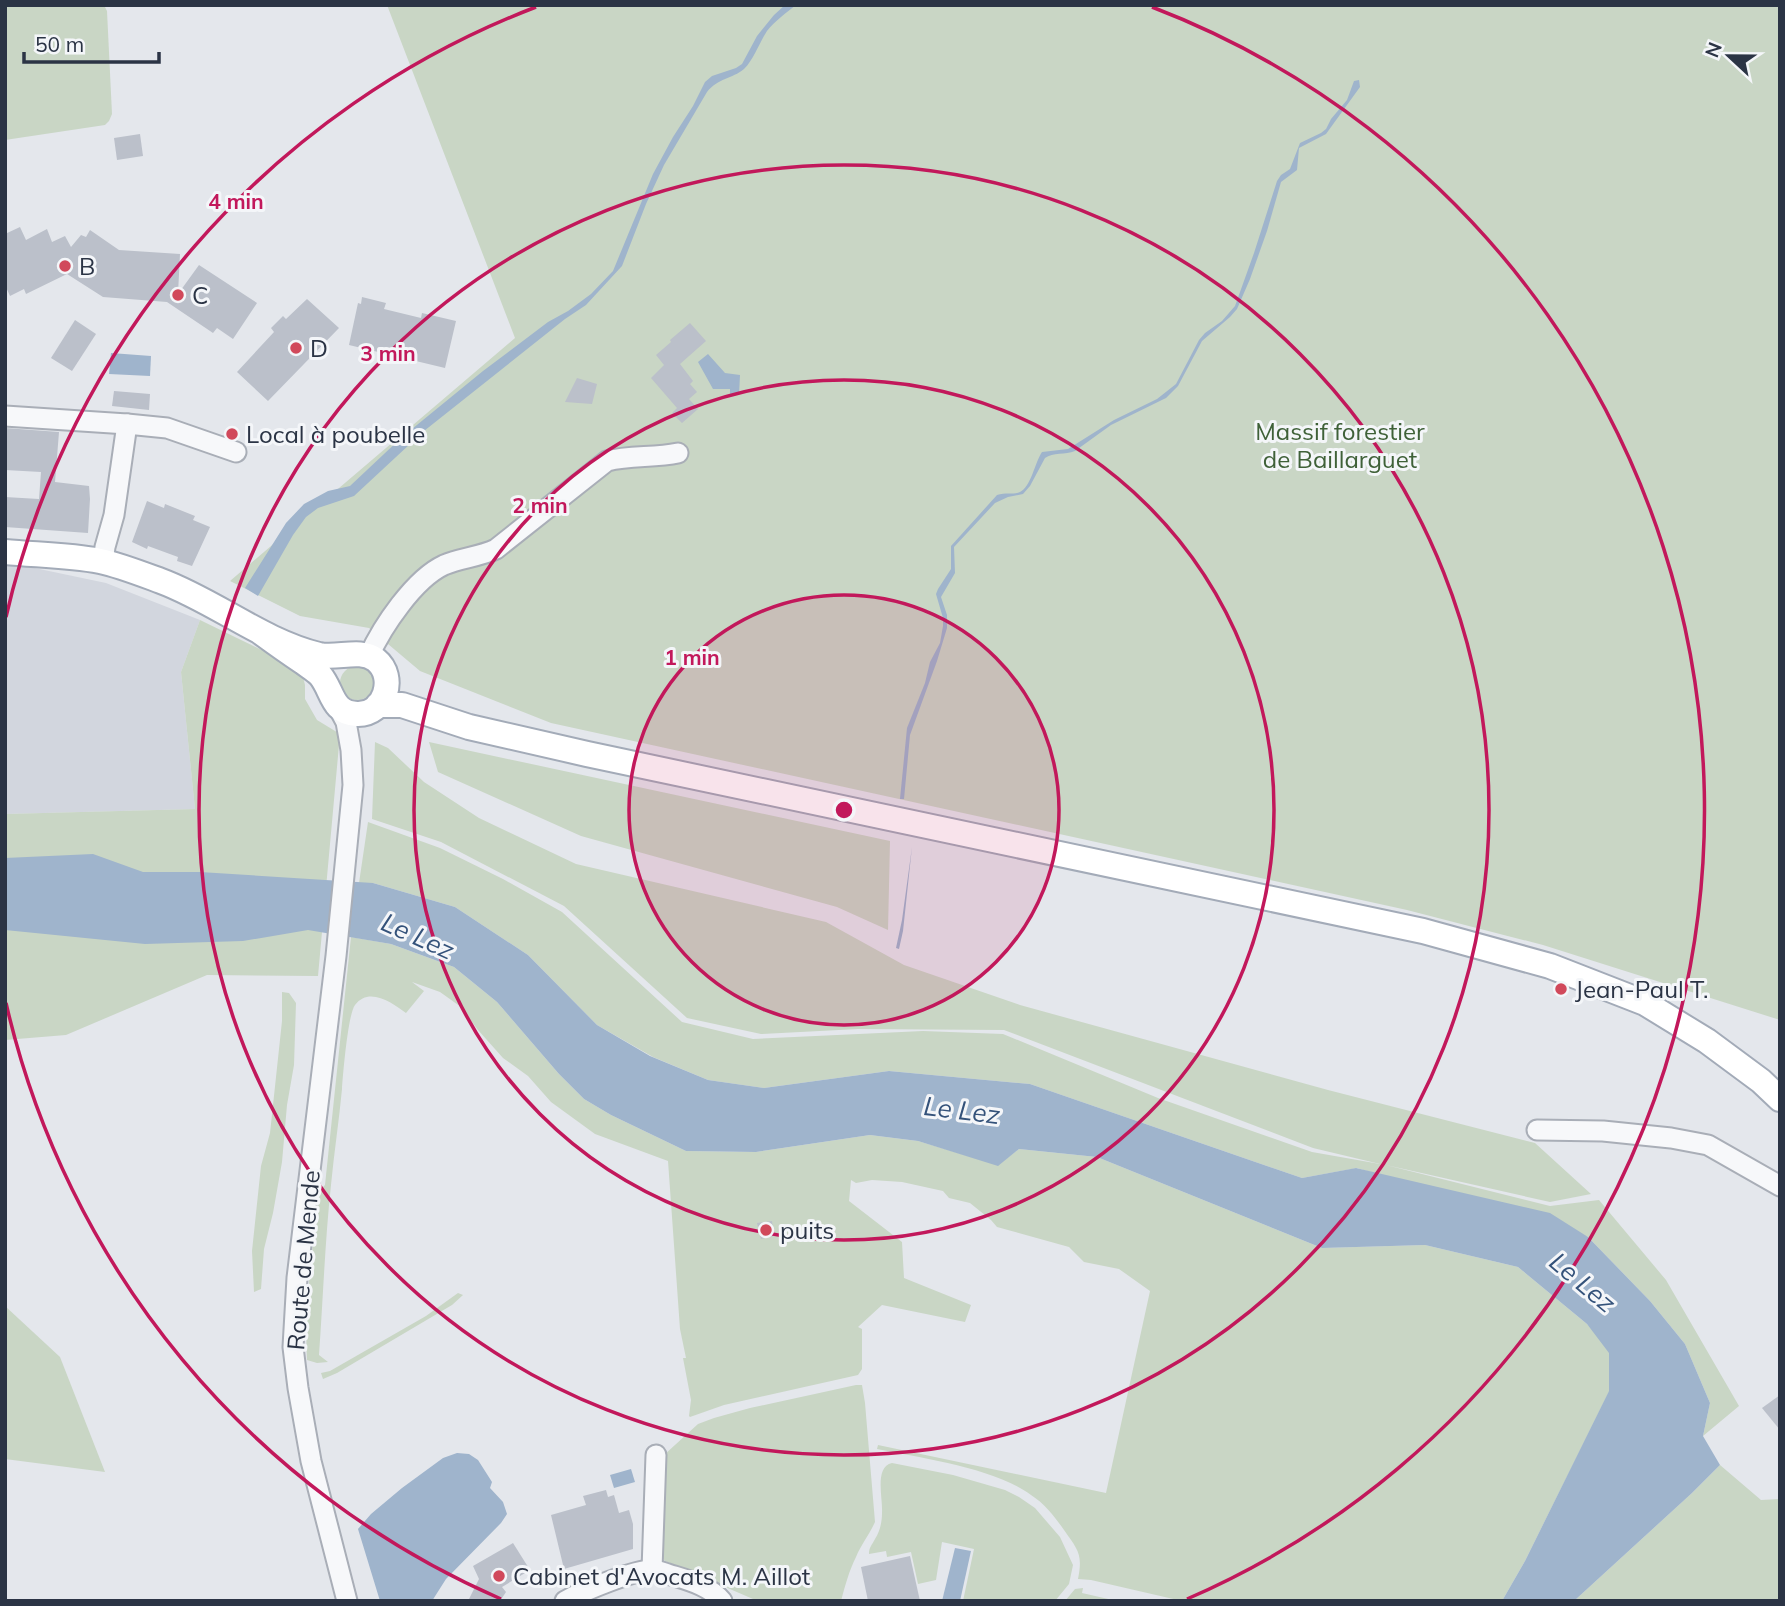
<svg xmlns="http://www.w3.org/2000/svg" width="1785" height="1606" viewBox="0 0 1785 1606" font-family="Mulish,sans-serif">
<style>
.built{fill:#d2d6de}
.green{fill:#c9d6c5}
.water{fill:#9fb4cc}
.building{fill:#bbc0ca}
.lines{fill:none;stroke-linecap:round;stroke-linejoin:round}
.minor-casing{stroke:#a9aeb7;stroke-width:23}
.major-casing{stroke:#a3abb8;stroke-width:28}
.minor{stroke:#f7f8fa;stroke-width:19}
.major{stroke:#fff;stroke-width:24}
.ring{fill:none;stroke:#c2185b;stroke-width:3.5}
.poi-dot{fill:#d1495b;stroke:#f4f6f9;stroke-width:2.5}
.labels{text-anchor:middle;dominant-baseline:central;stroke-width:6;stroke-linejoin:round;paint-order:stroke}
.poi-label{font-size:24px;fill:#2b3445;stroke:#f4f6f9;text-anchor:start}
.park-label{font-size:24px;fill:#3f6138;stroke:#f4f6f9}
.street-label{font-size:24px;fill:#2b3445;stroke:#f4f6f9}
.water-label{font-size:26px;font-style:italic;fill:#34527a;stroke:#f4f6f9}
.centre{fill:#c2185b;stroke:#f4f6f9;stroke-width:3.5}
.ring-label{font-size:21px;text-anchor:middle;font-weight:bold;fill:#c2185b;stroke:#f4f6f9;stroke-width:6;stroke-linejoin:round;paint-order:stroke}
</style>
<rect width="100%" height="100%" fill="#e4e7ec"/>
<polygon class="built" points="5,565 25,566 106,583 200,620 181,672 195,809 5,814"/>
<g class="green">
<polygon points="5,5 104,5 107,11 112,114 109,121 105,125 5,140"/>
<polygon points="387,5 1780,5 1780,1020 1543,945 1407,910 551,723 420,671 369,628 300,616 230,581 515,338"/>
<polygon points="200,620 301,669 305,685 305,699 317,720 340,734 318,976 207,975 66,1035 5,1040 5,814 195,809 181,672"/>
<circle cx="357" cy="683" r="17"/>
<polygon points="375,742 388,748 424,782 479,818 576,864 826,922 904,965 1020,1005 1328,1090 1535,1143 1591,1194 1550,1202 1386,1165 1550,1206 1599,1200 1666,1280 1739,1406 1703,1436 1710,1403 1685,1344 1650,1301 1588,1237 1357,1168 1302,1178 1030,1084 889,1071 764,1088 708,1080 653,1057 597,1025 528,955 455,907 373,883 359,883 368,822 440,848 503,879 562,912 682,1022 753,1039 923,1031 1003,1034 1158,1098 1312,1152 1380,1164 1313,1148 1004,1030 858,1029 761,1034 687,1018 564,906 441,842 372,819"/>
<polygon points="429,742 890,841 888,930 837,907 581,836 438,772"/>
<path d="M351 937 391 944 454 967 497 1002 559 1074 584 1099 611 1115 686 1151 756 1152 870 1135 918 1141 998 1165 1019 1149 1097 1157 1322 1248 1425 1245 1518 1267 1587 1324 1610 1350 1609 1392 1525 1561 1502 1601H1182L1091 1580 1078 1579C1083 1554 1078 1550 1064 1530 1055 1517 1045 1504 1031 1495 995 1468 921 1458 877 1449L878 1445 1106 1493 1150 1291 1119 1269 1084 1262 1069 1247 997 1227 991 1220 970 1203 949 1198 943 1191 902 1182 872 1180 856 1183 851 1180 849 1201 902 1242 904 1278 971 1305 965 1322 882 1305 858 1327 862 1329V1369L858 1375 724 1405 690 1417 689 1416 691 1400 683 1358H686L680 1329 668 1161 595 1134 551 1102 528 1076 503 1058 478 1030 461 1007 440 992 412 982 424 991 406 1013C393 1003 369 986 355 1005 348 1014 343 1074 342 1089 339 1121 334 1153 331 1185 325 1241 323 1299 319 1355L328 1362 317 1363 307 1360C304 1303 313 1247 319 1191L325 1185Z"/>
<polygon points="282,992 289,993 296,1003 294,1065 287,1105 282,1162 273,1213 264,1249 261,1289 254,1292 252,1251 261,1166 270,1133 282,1021"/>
<polygon points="458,1293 463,1295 452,1305 337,1373 323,1379 321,1373 330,1371 426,1316"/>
<polygon points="5,1306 60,1357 105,1472 5,1459"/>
<path d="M856 1385H862L865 1403 875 1522C869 1535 861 1545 856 1557 849 1571 845 1586 841 1601H753V1599L665 1561 661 1556 664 1455 698 1424 714 1418 750 1408Z"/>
<path d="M892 1463 953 1475 1005 1490 1019 1497 1035 1508 1060 1537 1073 1565 1069 1584 1055 1601H963L974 1549 942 1542 936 1580 918 1584 911 1552 887 1557 886 1551 869 1554C869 1547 872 1545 875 1539 880 1531 882 1522 882 1513 883 1498 874 1467 892 1463Z"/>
<polygon points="1720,1465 1761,1500 1780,1499 1780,1601 1574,1601 1692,1493"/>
<polygon points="1083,1588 1082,1593 1117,1601 1065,1601 1075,1589"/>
</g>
<g class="water">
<path d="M785 5H796C786 13 775 21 767 31 759 43 754 59 744 69 732 79 718 78 707 92L664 165 646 204 622 266 586 305 565 319 424 431 354 496 318 508 306 517 293 535 258 596 245 588 286 523 304 504 328 491 350 486 401 438 483 371 548 322 568 311 591 294 613 271 653 174 673 137 693 106 705 82 712 76 736 68 742 64 757 36 774 15Z"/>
<path d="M1359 80 1360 87 1326 134 1299 148 1297 170 1281 182 1267 231 1250 279 1237 309 1230 317 1202 341 1178 386 1166 398 1111 425 1075 451C1065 455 1053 452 1045 458L1030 486 1023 494 1008 497 995 503 954 547 955 573 941 597 947 615V628L937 661 910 735 904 799H900L907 728 925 683 930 662 940 643 943 626V618L936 594 938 589 951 569V546L997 495C1005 492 1013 495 1020 492 1031 487 1035 462 1042 452L1068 449 1114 420 1157 399 1176 384 1199 340 1205 333 1222 321 1235 306 1254 253 1277 181 1281 175 1290 169 1300 143 1321 133 1326 129 1331 119 1347 100 1354 81Z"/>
<polygon points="111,353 151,356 150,376 109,374"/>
<polygon points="708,354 725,373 740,375 739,395 730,395 730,389 713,389 698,362"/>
<polygon points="912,847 903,931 899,949 896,948 902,920"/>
<polygon points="93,854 143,872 200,872 373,883 455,907 528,955 597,1025 650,1056 708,1080 764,1088 889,1071 1030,1084 1302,1178 1356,1168 1550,1213 1588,1237 1650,1301 1685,1344 1710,1403 1703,1436 1720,1465 1692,1493 1574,1601 1502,1601 1525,1561 1609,1391 1609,1353 1587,1324 1518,1267 1425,1245 1322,1248 1097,1157 1019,1149 998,1166 918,1141 870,1135 756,1152 686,1151 611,1115 584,1099 559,1074 497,1002 454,967 391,944 308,930 243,941 145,944 5,930 5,858"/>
<polygon points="457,1453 469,1454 478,1460 492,1482 490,1488 503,1502 507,1514 501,1523 446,1579 432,1601 380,1601 358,1529 371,1514 402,1488 443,1458"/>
<polygon points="631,1469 635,1482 614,1488 610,1475"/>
<polygon points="955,1548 971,1551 960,1601 942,1601"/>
</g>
<g class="building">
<polygon points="140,134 143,156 117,160 114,138"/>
<polygon points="20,227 26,240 47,229 52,242 65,236 71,247 81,235 86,237 90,230 119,250 180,254 178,294 199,265 257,303 233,339 217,328 213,333 167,302 103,297 67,274 26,294 24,289 10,296 5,285 5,234"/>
<polygon points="362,297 386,303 384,309 421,318 422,313 456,321 445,368 349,345 358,303 361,304"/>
<polygon points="307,299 339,328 268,401 237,372 274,332 271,328 283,316 286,319"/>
<polygon points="75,320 96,334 72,371 51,358"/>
<polygon points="690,323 706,341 680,364 693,381 690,384 697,392 689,399 698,409 682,423 672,413 677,408 651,378 664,365 656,355 671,342 670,340"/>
<polygon points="577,378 597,384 592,404 565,402"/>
<polygon points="114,391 150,394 149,410 112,406"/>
<polygon points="5,428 59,432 55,482 89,486 90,499 88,533 5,527 5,497 39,499 41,472 5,470"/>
<polygon points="147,501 164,508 165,504 195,516 193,520 210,527 192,566 177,561 178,557 148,546 147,549 132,542"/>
<polygon points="772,1221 774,1236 761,1239 757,1223"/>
<polygon points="1780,1395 1780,1430 1762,1408"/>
<polygon points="606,1490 608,1497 614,1495 619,1513 629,1510 633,1524 633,1549 564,1569 551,1515 586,1505 583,1496"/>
<polygon points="513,1543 530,1570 502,1587 506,1592 500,1601 468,1601 479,1579 473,1566"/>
<polygon points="910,1556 920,1601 868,1601 861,1567"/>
</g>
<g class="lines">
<g class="minor-casing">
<g id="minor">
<polyline points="5,416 127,424 167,428 236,452"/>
<polyline points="103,562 105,547 114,515 127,424"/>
<path d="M369 656C382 627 414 579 444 565 460 558 479 557 496 549L607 461C630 455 654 458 678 453"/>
<polyline points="338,707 346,722 351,750 353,785 336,956 297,1278 293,1347 298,1388 311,1461 347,1601"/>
<polyline points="1537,1130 1603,1131 1671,1138 1708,1145 1780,1186"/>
<polyline points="652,1570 656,1455"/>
<path d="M565 1601C581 1592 635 1569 653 1570 658 1570 664 1573 668 1574 687 1580 709 1585 722 1601"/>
</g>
</g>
<g class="major-casing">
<g id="major">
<path d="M5 552C37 555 69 555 100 561 119 565 142 574 161 581 215 601 262 641 319 655 338 659 360 648 376 660 397 677 385 715 357 714 331 713 333 690 320 675 315 670 308 666 303 662 288 652 274 642 259 631"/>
<polyline points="378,705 402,705 469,727 587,754 1423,931 1550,966 1645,1003 1707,1041 1761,1081 1780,1099"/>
</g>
</g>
<use href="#minor" class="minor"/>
<use href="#major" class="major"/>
</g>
<circle cx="844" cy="810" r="215" fill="#c2185b" fill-opacity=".12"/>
<g class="ring">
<circle cx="844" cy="810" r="215"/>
<circle cx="844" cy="810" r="430"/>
<circle cx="844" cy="810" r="645"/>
<path d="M501 1599A860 860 0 0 1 6 1003M6 617A860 860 0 0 1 536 7M1152 7A860 860 0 0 1 1187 1599"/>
</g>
<g class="poi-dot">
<circle cx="65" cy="266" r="7"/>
<circle cx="178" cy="295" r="7"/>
<circle cx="296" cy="348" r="7"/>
<circle cx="232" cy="434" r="7"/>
<circle cx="1561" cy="989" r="7"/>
<circle cx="766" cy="1230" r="7"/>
<circle cx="499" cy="1576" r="7"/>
</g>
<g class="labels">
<g class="poi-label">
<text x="79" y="266">B</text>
<text x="192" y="295">C</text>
<text x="310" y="348">D</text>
<text x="246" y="434">Local à poubelle</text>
<text x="1575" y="989">Jean-Paul T.</text>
<text x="780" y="1230">puits</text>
<text x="513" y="1576">Cabinet d'Avocats M. Aillot</text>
</g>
<g class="park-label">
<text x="1340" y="431">Massif forestier<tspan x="1340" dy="28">de Baillarguet</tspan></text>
</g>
<g class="street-label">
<text transform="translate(303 1260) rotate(-85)">Route de Mende</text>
</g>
<g class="water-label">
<text transform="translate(418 936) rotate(24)">Le Lez</text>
<text transform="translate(962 1110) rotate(7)">Le Lez</text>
<text transform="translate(1583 1282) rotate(40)">Le Lez</text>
</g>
</g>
<circle cx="844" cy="810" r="10" class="centre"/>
<g class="ring-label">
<text x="236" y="209">4 min</text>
<text x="388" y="361">3 min</text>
<text x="540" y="513">2 min</text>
<text x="692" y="665">1 min</text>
</g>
<rect width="1785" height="1606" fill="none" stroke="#2b3445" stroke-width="14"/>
<g transform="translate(1729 56) rotate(292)" stroke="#f4f6f9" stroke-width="5" paint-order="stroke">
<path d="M0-5L12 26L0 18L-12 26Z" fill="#2b3445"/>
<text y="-10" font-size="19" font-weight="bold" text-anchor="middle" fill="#2b3445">N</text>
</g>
<path d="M24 52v10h135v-10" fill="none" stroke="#2b3445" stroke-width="3.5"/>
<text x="35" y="52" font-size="21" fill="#2b3445" stroke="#f4f6f9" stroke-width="5" paint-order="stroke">50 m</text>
</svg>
